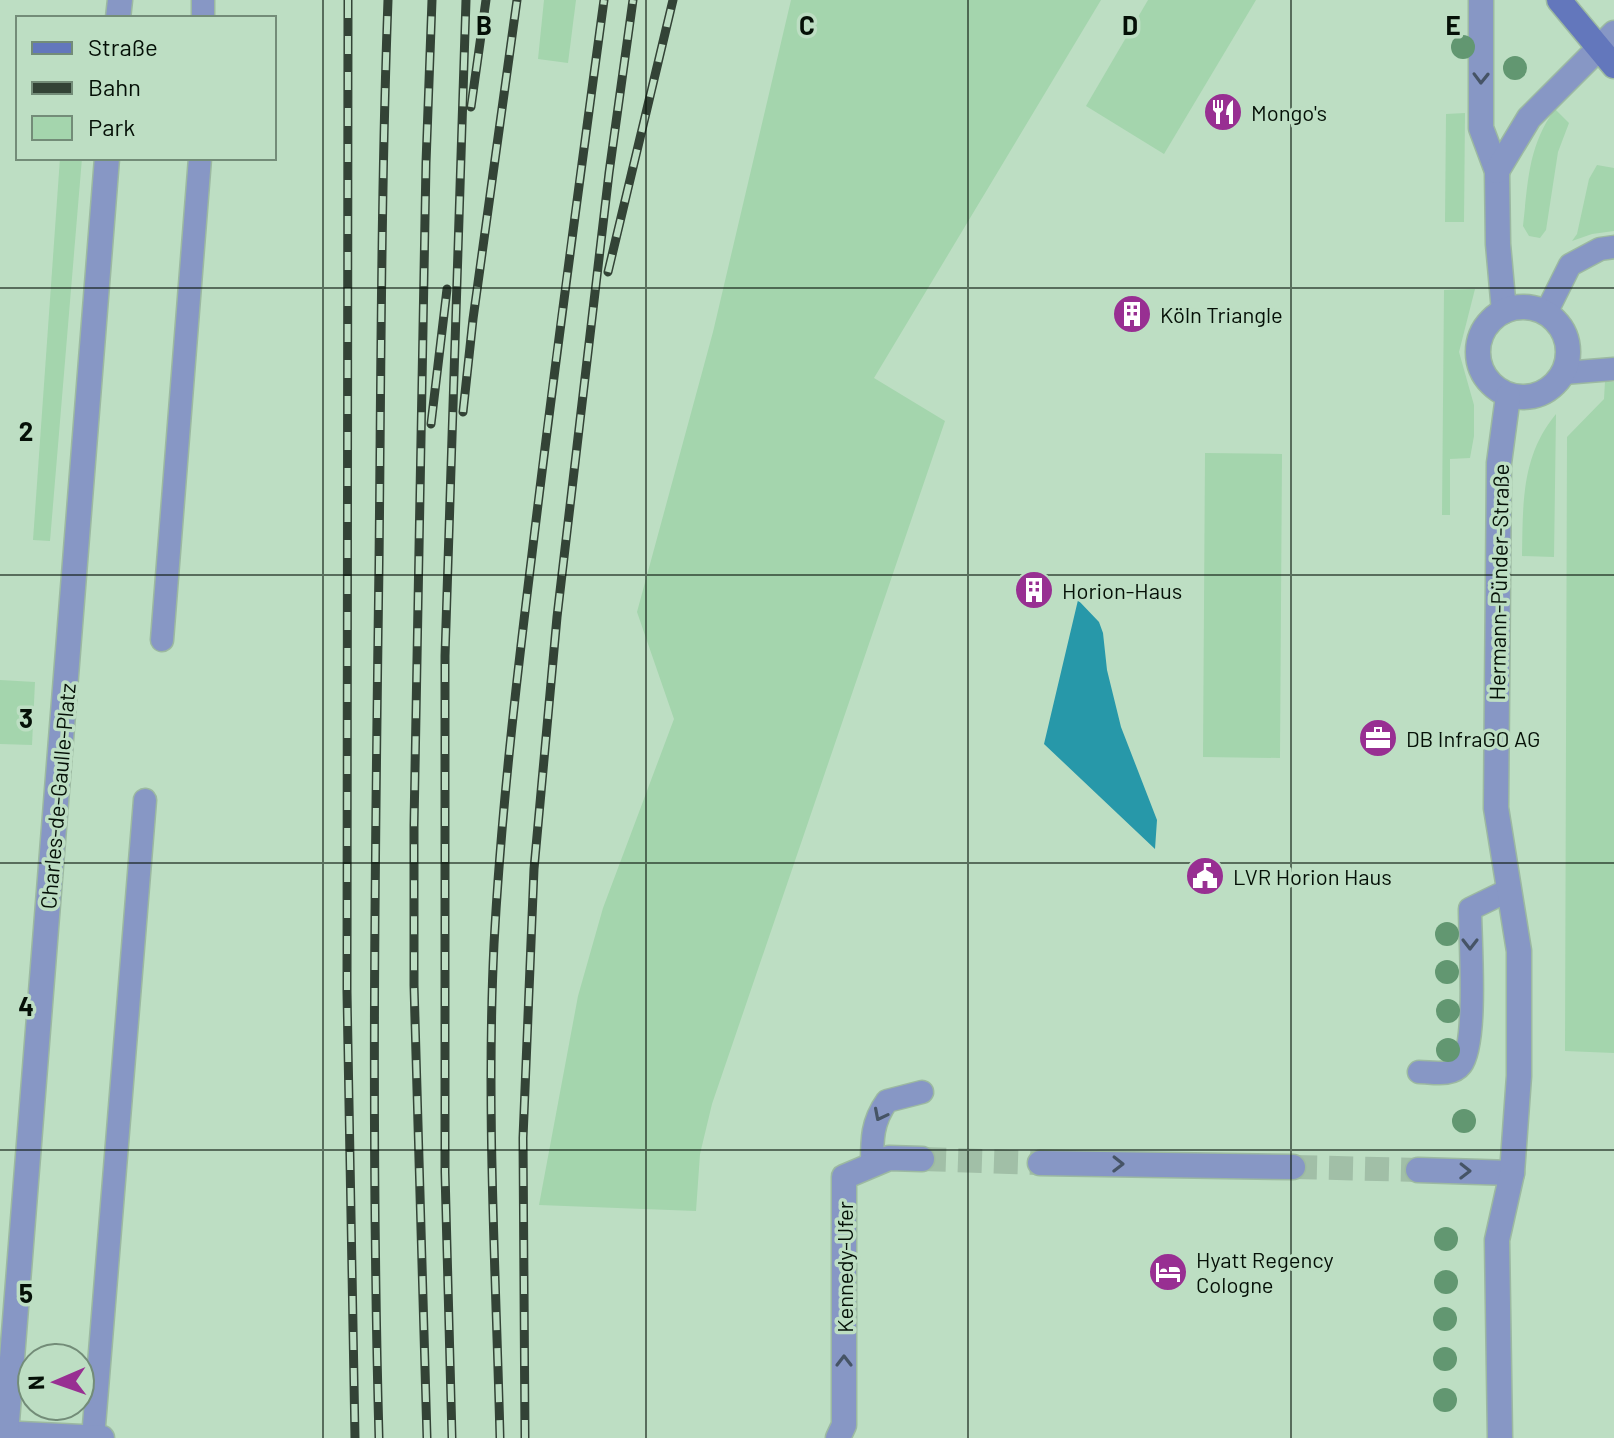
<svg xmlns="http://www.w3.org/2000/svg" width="1614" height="1438" viewBox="0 0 1614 1438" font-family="Barlow,sans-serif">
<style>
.green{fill:#a4d5ad}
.water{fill:#2798a9}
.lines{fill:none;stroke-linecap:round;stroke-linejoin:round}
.minor-tunnel{stroke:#a1bfa7;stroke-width:24;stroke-dasharray:24 12;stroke-linecap:butt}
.service-casing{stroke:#9cb9a1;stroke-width:25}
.minor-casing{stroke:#9cb9a1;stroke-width:27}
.secondary-casing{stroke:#9cb9a1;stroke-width:27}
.service{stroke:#8797c5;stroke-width:22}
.minor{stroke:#8797c5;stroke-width:24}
.secondary{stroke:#6377bc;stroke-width:24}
.rail-casing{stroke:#334336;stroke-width:9}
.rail{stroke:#bddec3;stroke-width:6;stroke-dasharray:18;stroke-linecap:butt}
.tree{fill:#629771}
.oneway{stroke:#465466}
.grid{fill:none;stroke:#051007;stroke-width:2;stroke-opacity:0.55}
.labels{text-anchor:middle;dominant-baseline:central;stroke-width:7;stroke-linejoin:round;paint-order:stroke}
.poi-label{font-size:22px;fill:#051007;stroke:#bddec3;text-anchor:start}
.street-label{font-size:22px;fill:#051007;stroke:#bddec3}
.grid-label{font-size:26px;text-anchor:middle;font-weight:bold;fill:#051007;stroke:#bddec3;stroke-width:7;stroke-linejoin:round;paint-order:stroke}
</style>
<rect width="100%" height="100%" fill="#bddec3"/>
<g class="green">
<polygon points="544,0 576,0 568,63 538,59"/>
<polygon points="791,0 1101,0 874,378 945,421 712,1104 700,1154 696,1211 539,1205 578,996 603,908 674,719 637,612 713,332"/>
<polygon points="1148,0 1256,0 1164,154 1086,106"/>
<path d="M1555 109 1569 123 1558 152 1546 230 1540 238 1529 236 1523 226C1528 182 1528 146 1555 109Z"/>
<polygon points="1465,113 1464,222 1445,222 1446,114"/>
<polygon points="60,158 82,158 50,541 33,540"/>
<polygon points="1597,165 1614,168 1614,231 1592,234 1572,241 1577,234 1589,179"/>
<polygon points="1475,289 1459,352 1474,405 1474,436 1470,458 1450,459 1450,515 1442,515 1444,290"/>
<polygon points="1605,381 1614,382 1614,1053 1565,1051 1567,437 1604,399"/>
<path d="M1556 414 1554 557 1522 556C1523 504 1521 456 1556 414Z"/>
<polygon points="1205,453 1282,454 1280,758 1203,757"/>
<polygon points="0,680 35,682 32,745 0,744"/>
</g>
<polygon class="water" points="1078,600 1099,622 1103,633 1107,670 1121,727 1157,820 1155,849 1044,744"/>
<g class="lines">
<g class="minor-tunnel">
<polyline points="922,1159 1040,1163"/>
<polyline points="1293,1167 1418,1170"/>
</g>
<g class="service-casing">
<g id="service">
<polyline points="203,18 203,0"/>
<polyline points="1546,313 1570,265 1600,249 1614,247"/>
<polyline points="1564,373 1614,369"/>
<polyline points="162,640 200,158"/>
<path d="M1419 1072C1432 1072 1452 1077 1461 1065 1478 1043 1470 941 1470 909L1509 890"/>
<path d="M872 1165C872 1139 872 1122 887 1101L922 1092"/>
<polyline points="93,1438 145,800"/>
</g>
</g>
<g class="minor-casing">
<g id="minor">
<polyline points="1481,0 1481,128 1497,171 1498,244 1504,311"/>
<polyline points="118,18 120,0"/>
<polyline points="1497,171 1529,118 1614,33"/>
<circle cx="1523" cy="352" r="45"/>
<polyline points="1040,1163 1293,1167"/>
<polyline points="1418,1170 1512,1173"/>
<polyline points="0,1433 102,1438"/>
<polyline points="6,1434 107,158"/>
<polyline points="838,1438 844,1425 844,1177 889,1158 922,1159"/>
<polyline points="1500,1438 1497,1240 1512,1173 1519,1076 1519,951 1496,808 1499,463 1508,396"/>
</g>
</g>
<g class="secondary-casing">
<polyline id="secondary" points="1559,0 1614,66"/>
</g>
<use href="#service" class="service"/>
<use href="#minor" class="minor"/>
<use href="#secondary" class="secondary"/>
<g class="rail-casing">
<g id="rail">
<polyline points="348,0 347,992 355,1438"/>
<polyline points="471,107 486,0"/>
<polyline points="608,272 673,0"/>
<polyline points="463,412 473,319 517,0"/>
<polyline points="431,424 447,289"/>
<path d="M379 1438C371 1147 375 855 379 564 381 376 381 188 388 0"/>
<polyline points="427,1438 414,985 414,825 426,163 432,0"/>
<polyline points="452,1438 445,1172 445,656 466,0"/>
<path d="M500 1438C496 1274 486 1109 494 944 501 814 516 684 532 554 554 369 579 185 604 0"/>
<polyline points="525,1438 523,1138 534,869 557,617 609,173 633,0"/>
</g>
</g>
<use href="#rail" class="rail"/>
</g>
<g class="tree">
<circle cx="1463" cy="47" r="12"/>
<circle cx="1515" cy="68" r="12"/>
<circle cx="1447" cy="934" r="12"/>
<circle cx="1447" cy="972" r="12"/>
<circle cx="1448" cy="1011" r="12"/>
<circle cx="1448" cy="1050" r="12"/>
<circle cx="1464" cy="1121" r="12"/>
<circle cx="1446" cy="1239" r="12"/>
<circle cx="1446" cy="1282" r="12"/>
<circle cx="1445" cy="1319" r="12"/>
<circle cx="1445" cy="1359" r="12"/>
<circle cx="1445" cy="1400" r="12"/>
</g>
<defs><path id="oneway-chevron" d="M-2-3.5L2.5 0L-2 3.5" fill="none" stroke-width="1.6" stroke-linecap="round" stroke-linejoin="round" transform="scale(2)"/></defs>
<g class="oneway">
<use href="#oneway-chevron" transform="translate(1481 78) rotate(91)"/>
<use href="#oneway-chevron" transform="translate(1470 944) rotate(90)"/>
<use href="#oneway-chevron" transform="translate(880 1115) rotate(117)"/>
<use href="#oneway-chevron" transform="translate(1118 1164) rotate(1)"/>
<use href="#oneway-chevron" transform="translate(1465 1171) rotate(1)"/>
<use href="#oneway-chevron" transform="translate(844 1361) rotate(-90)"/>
</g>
<path class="grid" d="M323 0V1438M646 0V1438M968 0V1438M1291 0V1438M0 288H1614M0 575H1614M0 863H1614M0 1150H1614"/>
<defs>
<g id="restaurant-disc" transform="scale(2)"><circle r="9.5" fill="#982f92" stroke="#bddec3"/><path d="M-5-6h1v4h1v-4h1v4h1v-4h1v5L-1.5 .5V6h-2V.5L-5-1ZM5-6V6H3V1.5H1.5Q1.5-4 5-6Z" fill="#fff"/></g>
<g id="building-disc" transform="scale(2)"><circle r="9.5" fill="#982f92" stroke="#bddec3"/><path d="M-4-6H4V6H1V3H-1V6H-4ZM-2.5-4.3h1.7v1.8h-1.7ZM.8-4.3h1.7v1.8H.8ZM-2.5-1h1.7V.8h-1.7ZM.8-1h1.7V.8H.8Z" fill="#fff"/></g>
<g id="office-disc" transform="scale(2)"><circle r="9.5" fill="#982f92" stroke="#bddec3"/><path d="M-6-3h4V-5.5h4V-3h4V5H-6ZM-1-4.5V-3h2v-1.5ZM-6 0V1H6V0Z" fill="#fff"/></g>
<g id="civic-disc" transform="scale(2)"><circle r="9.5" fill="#982f92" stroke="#bddec3"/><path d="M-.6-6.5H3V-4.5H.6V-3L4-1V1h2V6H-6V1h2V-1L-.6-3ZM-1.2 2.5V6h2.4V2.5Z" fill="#fff"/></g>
<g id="hotel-disc" transform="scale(2)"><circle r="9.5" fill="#982f92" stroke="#bddec3"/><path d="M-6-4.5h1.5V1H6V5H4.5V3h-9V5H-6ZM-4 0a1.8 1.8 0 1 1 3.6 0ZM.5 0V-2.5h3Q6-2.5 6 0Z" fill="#fff"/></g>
</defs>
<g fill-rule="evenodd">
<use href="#restaurant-disc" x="1223" y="112"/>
<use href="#building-disc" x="1132" y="314"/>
<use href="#building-disc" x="1034" y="590"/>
<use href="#office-disc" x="1378" y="738"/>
<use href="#civic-disc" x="1205" y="876"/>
<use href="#hotel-disc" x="1168" y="1272"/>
</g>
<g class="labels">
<g class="poi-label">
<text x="1251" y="112">Mongo's</text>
<text x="1160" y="314">Köln Triangle</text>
<text x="1062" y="590">Horion-Haus</text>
<text x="1406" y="738">DB InfraGO AG</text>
<text x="1233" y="876">LVR Horion Haus</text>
<text x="1196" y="1259">Hyatt Regency<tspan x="1196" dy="25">Cologne</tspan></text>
</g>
<g class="street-label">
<text transform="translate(1498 582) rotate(-89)">Hermann-Pünder-Straße</text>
<text transform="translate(57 796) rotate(-85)">Charles-de-Gaulle-Platz</text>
<text transform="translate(844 1267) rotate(-90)">Kennedy-Ufer</text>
</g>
</g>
<g class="grid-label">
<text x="484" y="35">B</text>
<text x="807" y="35">C</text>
<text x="1130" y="35">D</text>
<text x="1453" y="35">E</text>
<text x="26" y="441">2</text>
<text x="26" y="728">3</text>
<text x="26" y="1016">4</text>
<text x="26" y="1303">5</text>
</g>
<rect x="16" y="16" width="260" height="144" fill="#bddec3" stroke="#738c78" stroke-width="2"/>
<rect x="32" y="42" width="40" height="12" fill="#6377bc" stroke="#738c78" stroke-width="2"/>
<text x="88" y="56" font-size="24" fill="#051007">Straße</text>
<rect x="32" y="82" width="40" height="12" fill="#334336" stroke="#738c78" stroke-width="2"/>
<text x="88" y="96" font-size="24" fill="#051007">Bahn</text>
<rect x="32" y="116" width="40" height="24" fill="#a4d5ad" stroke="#738c78" stroke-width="2"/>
<text x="88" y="136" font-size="24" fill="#051007">Park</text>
<g transform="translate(56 1382) rotate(268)"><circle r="38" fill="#bddec3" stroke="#738c78" stroke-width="2"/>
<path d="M0-6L14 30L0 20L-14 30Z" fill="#982f92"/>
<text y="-12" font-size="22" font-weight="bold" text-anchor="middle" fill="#051007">N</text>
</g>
</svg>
